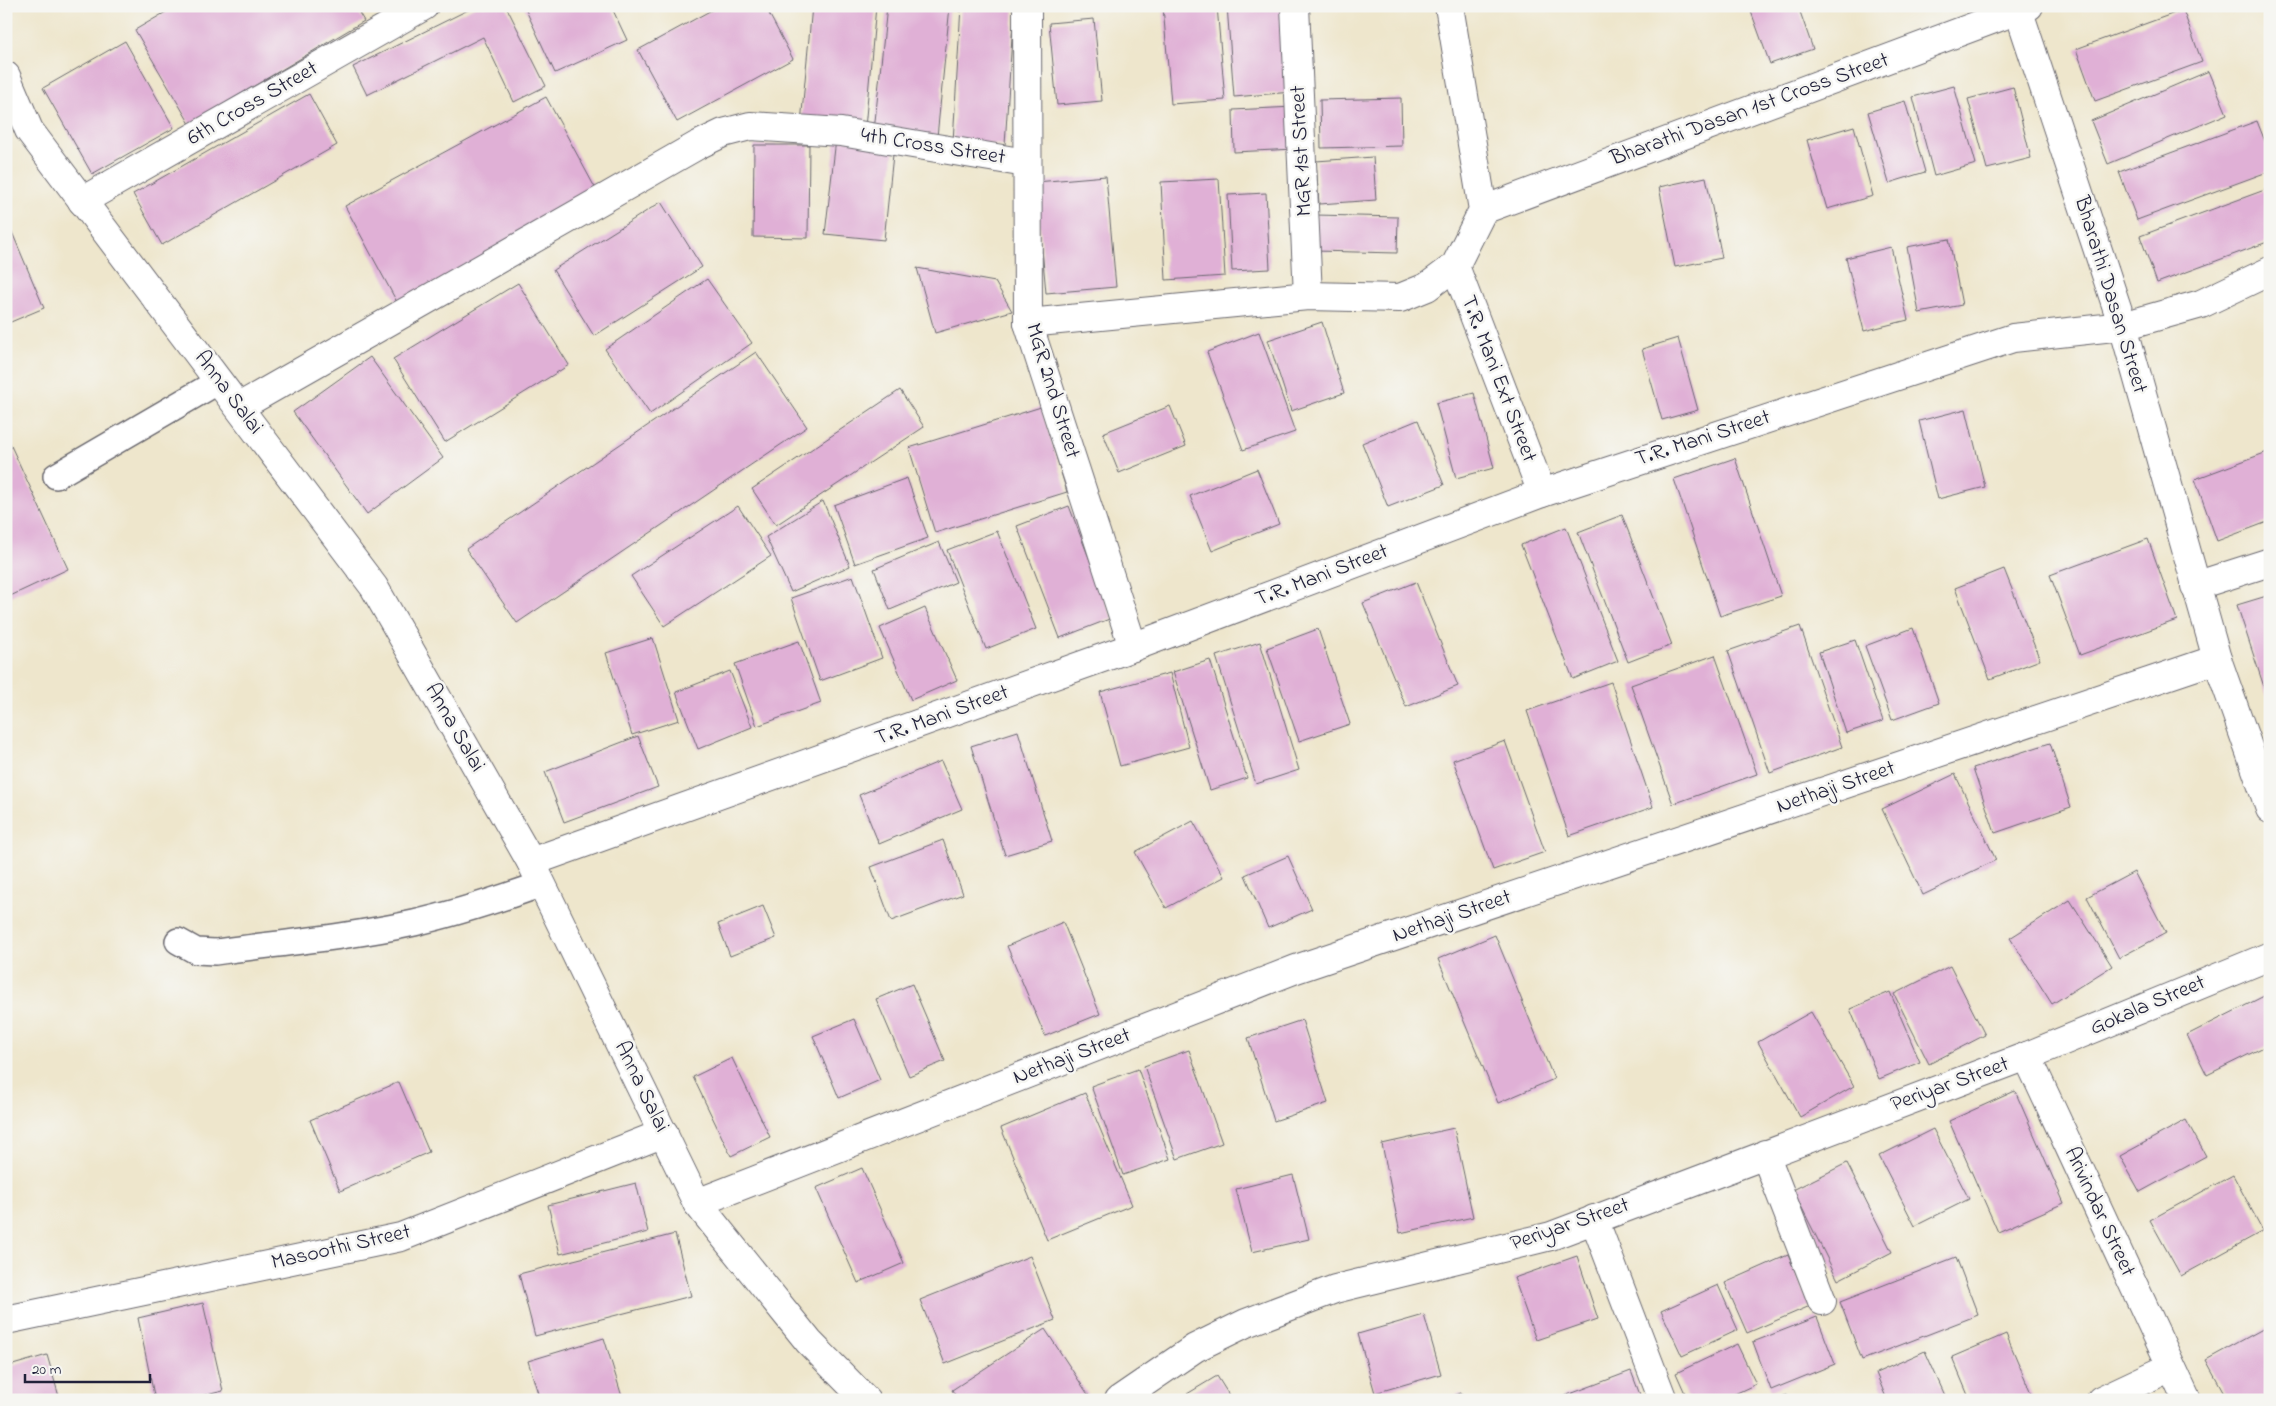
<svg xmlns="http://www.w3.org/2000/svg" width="2276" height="1406" viewBox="0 0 2276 1406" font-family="'Indie Flower',sans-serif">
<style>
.building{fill:#e0b0d6}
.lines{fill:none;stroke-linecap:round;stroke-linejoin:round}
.service-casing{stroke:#69676e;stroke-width:28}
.minor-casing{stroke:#69676e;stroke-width:30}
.tertiary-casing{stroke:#69676e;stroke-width:30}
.service{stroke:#fff;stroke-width:25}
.minor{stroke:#fff;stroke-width:28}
.tertiary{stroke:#fff;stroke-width:28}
.labels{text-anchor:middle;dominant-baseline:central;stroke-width:5;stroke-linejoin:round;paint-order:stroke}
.street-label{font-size:22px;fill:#22223b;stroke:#f6f6f2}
</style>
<rect width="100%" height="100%" fill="#f6f6f2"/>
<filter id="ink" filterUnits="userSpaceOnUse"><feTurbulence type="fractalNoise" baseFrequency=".02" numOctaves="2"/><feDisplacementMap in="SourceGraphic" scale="10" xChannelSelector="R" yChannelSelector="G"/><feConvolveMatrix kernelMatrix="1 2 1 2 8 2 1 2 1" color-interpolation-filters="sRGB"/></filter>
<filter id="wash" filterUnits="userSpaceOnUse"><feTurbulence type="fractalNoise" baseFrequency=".0096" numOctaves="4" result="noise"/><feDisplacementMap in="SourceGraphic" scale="20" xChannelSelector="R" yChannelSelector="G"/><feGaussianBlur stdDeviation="1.12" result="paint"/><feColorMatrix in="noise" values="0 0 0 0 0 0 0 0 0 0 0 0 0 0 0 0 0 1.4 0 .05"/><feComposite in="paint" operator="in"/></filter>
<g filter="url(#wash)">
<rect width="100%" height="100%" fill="#eee6cc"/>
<g id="blocks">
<g class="building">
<polygon points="176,6 355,6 364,21 190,124 135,30"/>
<polygon points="476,6 506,6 546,86 514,102 483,37 367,95 353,67"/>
<polygon points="524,6 611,6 627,40 555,73"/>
<polygon points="719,6 765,6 793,59 677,122 638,50"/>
<polygon points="812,6 876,6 865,128 801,123"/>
<polygon points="887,6 950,6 937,137 874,131"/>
<polygon points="961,6 1014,6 1005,145 953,142"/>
<polygon points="1163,6 1217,6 1225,100 1171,104"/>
<polygon points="1227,6 1285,6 1292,92 1234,97"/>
<polygon points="1749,6 1798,6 1813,49 1770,64"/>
<polygon points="2183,10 2202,62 2095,101 2076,49"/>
<polygon points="1094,19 1102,101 1057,105 1049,23"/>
<polygon points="125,41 174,128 92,174 43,88"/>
<polygon points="2209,71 2227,114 2108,164 2091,121"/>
<polygon points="1954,86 1976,164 1934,176 1913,97"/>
<polygon points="2013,87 2031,158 1987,169 1968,99"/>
<polygon points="309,94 337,145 162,245 133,194"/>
<polygon points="546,97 599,195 398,304 345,206"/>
<polygon points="1401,98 1402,146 1321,148 1320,100"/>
<polygon points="1905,101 1925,172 1889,183 1868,112"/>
<polygon points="1294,107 1295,149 1234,152 1233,110"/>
<polygon points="2257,121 2270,154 2270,171 2137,220 2119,172"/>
<polygon points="1854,126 1873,196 1827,209 1807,140"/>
<polygon points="836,139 894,145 884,240 825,234"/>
<polygon points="754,145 809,145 808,238 753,237"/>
<polygon points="1373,157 1376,200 1319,204 1316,161"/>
<polygon points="1106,176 1116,287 1046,293 1036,182"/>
<polygon points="1706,177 1722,258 1675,267 1659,187"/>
<polygon points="1219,179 1225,276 1166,280 1161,182"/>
<polygon points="2270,188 2270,241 2157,283 2140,236"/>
<polygon points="1266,193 1270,269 1232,271 1228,195"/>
<polygon points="661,202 702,267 594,336 553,270"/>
<polygon points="1316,215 1398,217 1397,253 1315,251"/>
<polygon points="6,218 44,308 6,324"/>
<polygon points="1949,239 1962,305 1919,313 1907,247"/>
<polygon points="1891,247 1908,320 1864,331 1846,258"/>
<polygon points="917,268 995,282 1012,311 935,333"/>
<polygon points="707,279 752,343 650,414 605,349"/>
<polygon points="518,283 569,365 445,442 393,359"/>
<polygon points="1322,322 1344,393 1291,411 1268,340"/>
<polygon points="1259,332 1295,432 1243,450 1207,352"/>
<polygon points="1678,338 1698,410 1662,420 1642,349"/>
<polygon points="756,352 807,427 517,623 466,549"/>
<polygon points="370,357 443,458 367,514 293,412"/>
<polygon points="900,390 924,427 776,525 752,489"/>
<polygon points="1474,393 1494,468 1456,478 1436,403"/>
<polygon points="1170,406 1186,446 1119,473 1103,433"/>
<polygon points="1041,407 1067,492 935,533 909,448"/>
<polygon points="1966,409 1985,487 1938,499 1919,421"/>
<polygon points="1418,420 1444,485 1388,507 1362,443"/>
<polygon points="6,435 68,569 6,598"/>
<polygon points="2270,451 2270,521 2217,541 2195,479"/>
<polygon points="1735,458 1781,596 1720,616 1674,479"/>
<polygon points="1257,469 1279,524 1212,551 1190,496"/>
<polygon points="907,478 928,538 855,564 834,505"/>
<polygon points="823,501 850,566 791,592 766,537"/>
<polygon points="738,506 771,556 664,626 631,576"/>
<polygon points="1069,506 1112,618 1060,638 1017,526"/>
<polygon points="1622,515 1672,645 1628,662 1578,532"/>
<polygon points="1566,527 1618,661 1573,679 1521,545"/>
<polygon points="997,531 1036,629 986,649 947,550"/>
<polygon points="2148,539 2177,620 2080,655 2050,575"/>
<polygon points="939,542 956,582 890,610 874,569"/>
<polygon points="2004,569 2040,660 1990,679 1955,588"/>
<polygon points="853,576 882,658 820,681 791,598"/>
<polygon points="1416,582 1458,686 1406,707 1363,603"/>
<polygon points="2270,595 2270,698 2268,699 2237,605"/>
<polygon points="925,608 957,680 911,700 880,628"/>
<polygon points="1800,626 1842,747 1770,773 1728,651"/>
<polygon points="1913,628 1939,703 1892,720 1865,646"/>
<polygon points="1318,629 1350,724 1299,741 1267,648"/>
<polygon points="653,638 679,720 632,735 606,653"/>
<polygon points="1855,640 1883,721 1846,733 1819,652"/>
<polygon points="799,641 821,703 757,726 735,664"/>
<polygon points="1260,642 1299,770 1256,784 1216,656"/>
<polygon points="1715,655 1757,774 1673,804 1631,685"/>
<polygon points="1210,660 1247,778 1210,790 1173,672"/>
<polygon points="730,671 752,727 698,749 676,692"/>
<polygon points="1170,673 1189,747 1120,766 1100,692"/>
<polygon points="1611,682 1653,807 1569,836 1527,711"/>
<polygon points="1018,731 1052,841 1005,855 971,746"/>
<polygon points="638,736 658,787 564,822 545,772"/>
<polygon points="1505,741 1545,852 1493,870 1453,760"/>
<polygon points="2050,743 2071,807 1995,833 1973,768"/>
<polygon points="941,761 962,809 879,844 859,795"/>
<polygon points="1955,774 1996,860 1923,895 1882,809"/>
<polygon points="1193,821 1224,877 1166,908 1135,852"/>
<polygon points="943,840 963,894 891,921 871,867"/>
<polygon points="1288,856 1312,909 1268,928 1245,875"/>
<polygon points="2134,872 2166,933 2119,958 2087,897"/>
<polygon points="2070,900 2112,966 2052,1004 2010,938"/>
<polygon points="763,906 776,938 730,956 718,924"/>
<polygon points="1063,922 1100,1014 1045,1036 1007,946"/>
<polygon points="1495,935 1554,1079 1498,1103 1438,959"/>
<polygon points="1950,966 1985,1035 1929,1064 1894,994"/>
<polygon points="912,984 945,1061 909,1076 876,999"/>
<polygon points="1890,992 1920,1062 1879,1079 1850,1009"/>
<polygon points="2270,993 2270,1044 2207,1075 2187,1035"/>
<polygon points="1811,1012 1854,1086 1800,1117 1758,1042"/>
<polygon points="854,1019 880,1080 839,1098 813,1036"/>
<polygon points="1302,1020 1328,1103 1274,1121 1248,1038"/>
<polygon points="1189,1050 1222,1143 1177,1159 1144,1066"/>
<polygon points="732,1058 770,1137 731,1156 693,1077"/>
<polygon points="1138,1069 1170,1159 1123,1175 1091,1086"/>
<polygon points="399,1082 429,1152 340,1191 310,1120"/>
<polygon points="2015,1091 2064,1203 1998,1232 1949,1121"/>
<polygon points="1085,1093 1132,1205 1047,1240 1001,1128"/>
<polygon points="2186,1120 2206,1156 2140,1192 2120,1156"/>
<polygon points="1454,1128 1473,1217 1400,1233 1382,1144"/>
<polygon points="1933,1129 1969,1199 1915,1226 1879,1156"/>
<polygon points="1847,1163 1892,1252 1838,1280 1793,1190"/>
<polygon points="862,1168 904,1263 858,1283 816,1188"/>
<polygon points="1293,1175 1309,1239 1252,1252 1236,1189"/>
<polygon points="2233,1175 2263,1231 2181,1276 2150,1220"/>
<polygon points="636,1183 648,1232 560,1254 548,1205"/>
<polygon points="675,1234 691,1296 535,1336 519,1274"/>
<polygon points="1788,1255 1810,1306 1747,1333 1725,1283"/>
<polygon points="1030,1256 1055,1320 945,1364 920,1300"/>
<polygon points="1577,1256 1598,1319 1536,1340 1514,1278"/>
<polygon points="1956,1257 1978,1315 1862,1360 1840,1302"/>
<polygon points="1718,1285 1738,1330 1682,1356 1661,1311"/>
<polygon points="203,1303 223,1391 186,1400 155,1400 138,1318"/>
<polygon points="1424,1315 1441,1374 1375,1393 1358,1334"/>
<polygon points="1817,1317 1835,1364 1771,1390 1753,1342"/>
<polygon points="2270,1325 2270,1397 2264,1400 2228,1400 2206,1360"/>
<polygon points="1045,1329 1091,1399 958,1400 952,1390"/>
<polygon points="2006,1334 2034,1400 1970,1400 1952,1357"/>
<polygon points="604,1338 623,1400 540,1400 528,1361"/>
<polygon points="1737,1344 1756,1384 1722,1400 1688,1400 1676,1373"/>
<polygon points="1925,1351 1947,1400 1887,1400 1876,1373"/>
<polygon points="47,1355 60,1400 6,1400 6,1367"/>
<polygon points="1631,1371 1642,1400 1563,1400 1562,1397"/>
<polygon points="1217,1376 1232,1400 1177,1400"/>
<polygon points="1461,1393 1463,1400 1443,1400"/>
<polygon points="1786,1395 1788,1400 1776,1400"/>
</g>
</g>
</g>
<g filter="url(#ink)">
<use href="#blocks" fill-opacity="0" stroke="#69676e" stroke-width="1"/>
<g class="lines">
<g class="service-casing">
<g id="service">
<polyline points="56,476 219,381"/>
<path d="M178 941 196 951 215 952C281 943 349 937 414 923 458 913 500 899 542 884"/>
</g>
</g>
<g class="minor-casing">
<g id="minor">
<polyline points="1027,6 1028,323 1133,647"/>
<polyline points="1295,6 1308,296"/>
<polyline points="2017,6 2123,326 2217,659 2270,809"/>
<polyline points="82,201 424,6"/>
<polyline points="1483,210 2029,6"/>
<polyline points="1455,266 1542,493"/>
<polyline points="1028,323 1308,296 1400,298 1427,287 1455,266 1483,210 1449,6"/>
<polyline points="239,407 698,145 723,133 750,126 841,132 1026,163"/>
<polyline points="2195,586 2270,562"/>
<polyline points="531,862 1133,647 1542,493 2013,338 2123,326 2201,304 2270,271"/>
<polyline points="2027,1056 2187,1400"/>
<polyline points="1765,1154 1822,1301"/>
<polyline points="697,1203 1296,969 2217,659"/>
<polyline points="1594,1219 1663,1400"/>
<polyline points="6,1320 401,1237 664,1133"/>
<polyline points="1119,1400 1195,1348 1246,1323 1335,1289 1551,1236 2027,1056 2270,956"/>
<polyline points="2101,1400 2171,1367"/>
</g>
</g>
<g class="tertiary-casing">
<polyline id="tertiary" points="6,76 29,130 374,587 531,862 697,1203 809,1342 866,1400"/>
</g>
<use href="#service" class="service"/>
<use href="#minor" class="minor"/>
<use href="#tertiary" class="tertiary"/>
</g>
</g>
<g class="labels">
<g class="street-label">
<text transform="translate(253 104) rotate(-30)">6th Cross Street</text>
<text transform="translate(1750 110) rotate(-20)">Bharathi Dasan 1st Cross Street</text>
<text transform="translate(933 147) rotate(9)">4th Cross Street</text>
<text transform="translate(1302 151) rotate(-93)">MGR 1st Street</text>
<text transform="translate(2110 295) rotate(73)">Bharathi Dasan Street</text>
<text transform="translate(1498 379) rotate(69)">T.R. Mani Ext Street</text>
<text transform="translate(1052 391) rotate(73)">MGR 2nd Street</text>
<text transform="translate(228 393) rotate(53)">Anna Salai</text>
<text transform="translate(1703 439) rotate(-18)">T.R. Mani Street</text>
<text transform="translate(1322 576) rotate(-21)">T.R. Mani Street</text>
<text transform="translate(942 716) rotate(-20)">T.R. Mani Street</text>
<text transform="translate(454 728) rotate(60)">Anna Salai</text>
<text transform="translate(1836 788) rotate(-19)">Nethaji Street</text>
<text transform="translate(1452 917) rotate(-19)">Nethaji Street</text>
<text transform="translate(2148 1006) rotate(-23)">Gokala Street</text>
<text transform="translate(1072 1057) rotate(-21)">Nethaji Street</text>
<text transform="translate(1950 1085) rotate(-20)">Periyar Street</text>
<text transform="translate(641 1087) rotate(64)">Anna Salai</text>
<text transform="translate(2099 1212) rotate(65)">Arivindar Street</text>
<text transform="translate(1570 1225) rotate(-19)">Periyar Street</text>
<text transform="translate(341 1248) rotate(-13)">Masoothi Street</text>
</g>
</g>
<rect width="2276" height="1406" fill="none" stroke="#f6f6f2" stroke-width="25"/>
<path d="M25 1374v8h125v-8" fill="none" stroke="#22223b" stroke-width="2.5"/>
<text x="32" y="1374" font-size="15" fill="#22223b" stroke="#f6f6f2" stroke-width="4" paint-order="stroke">20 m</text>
</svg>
